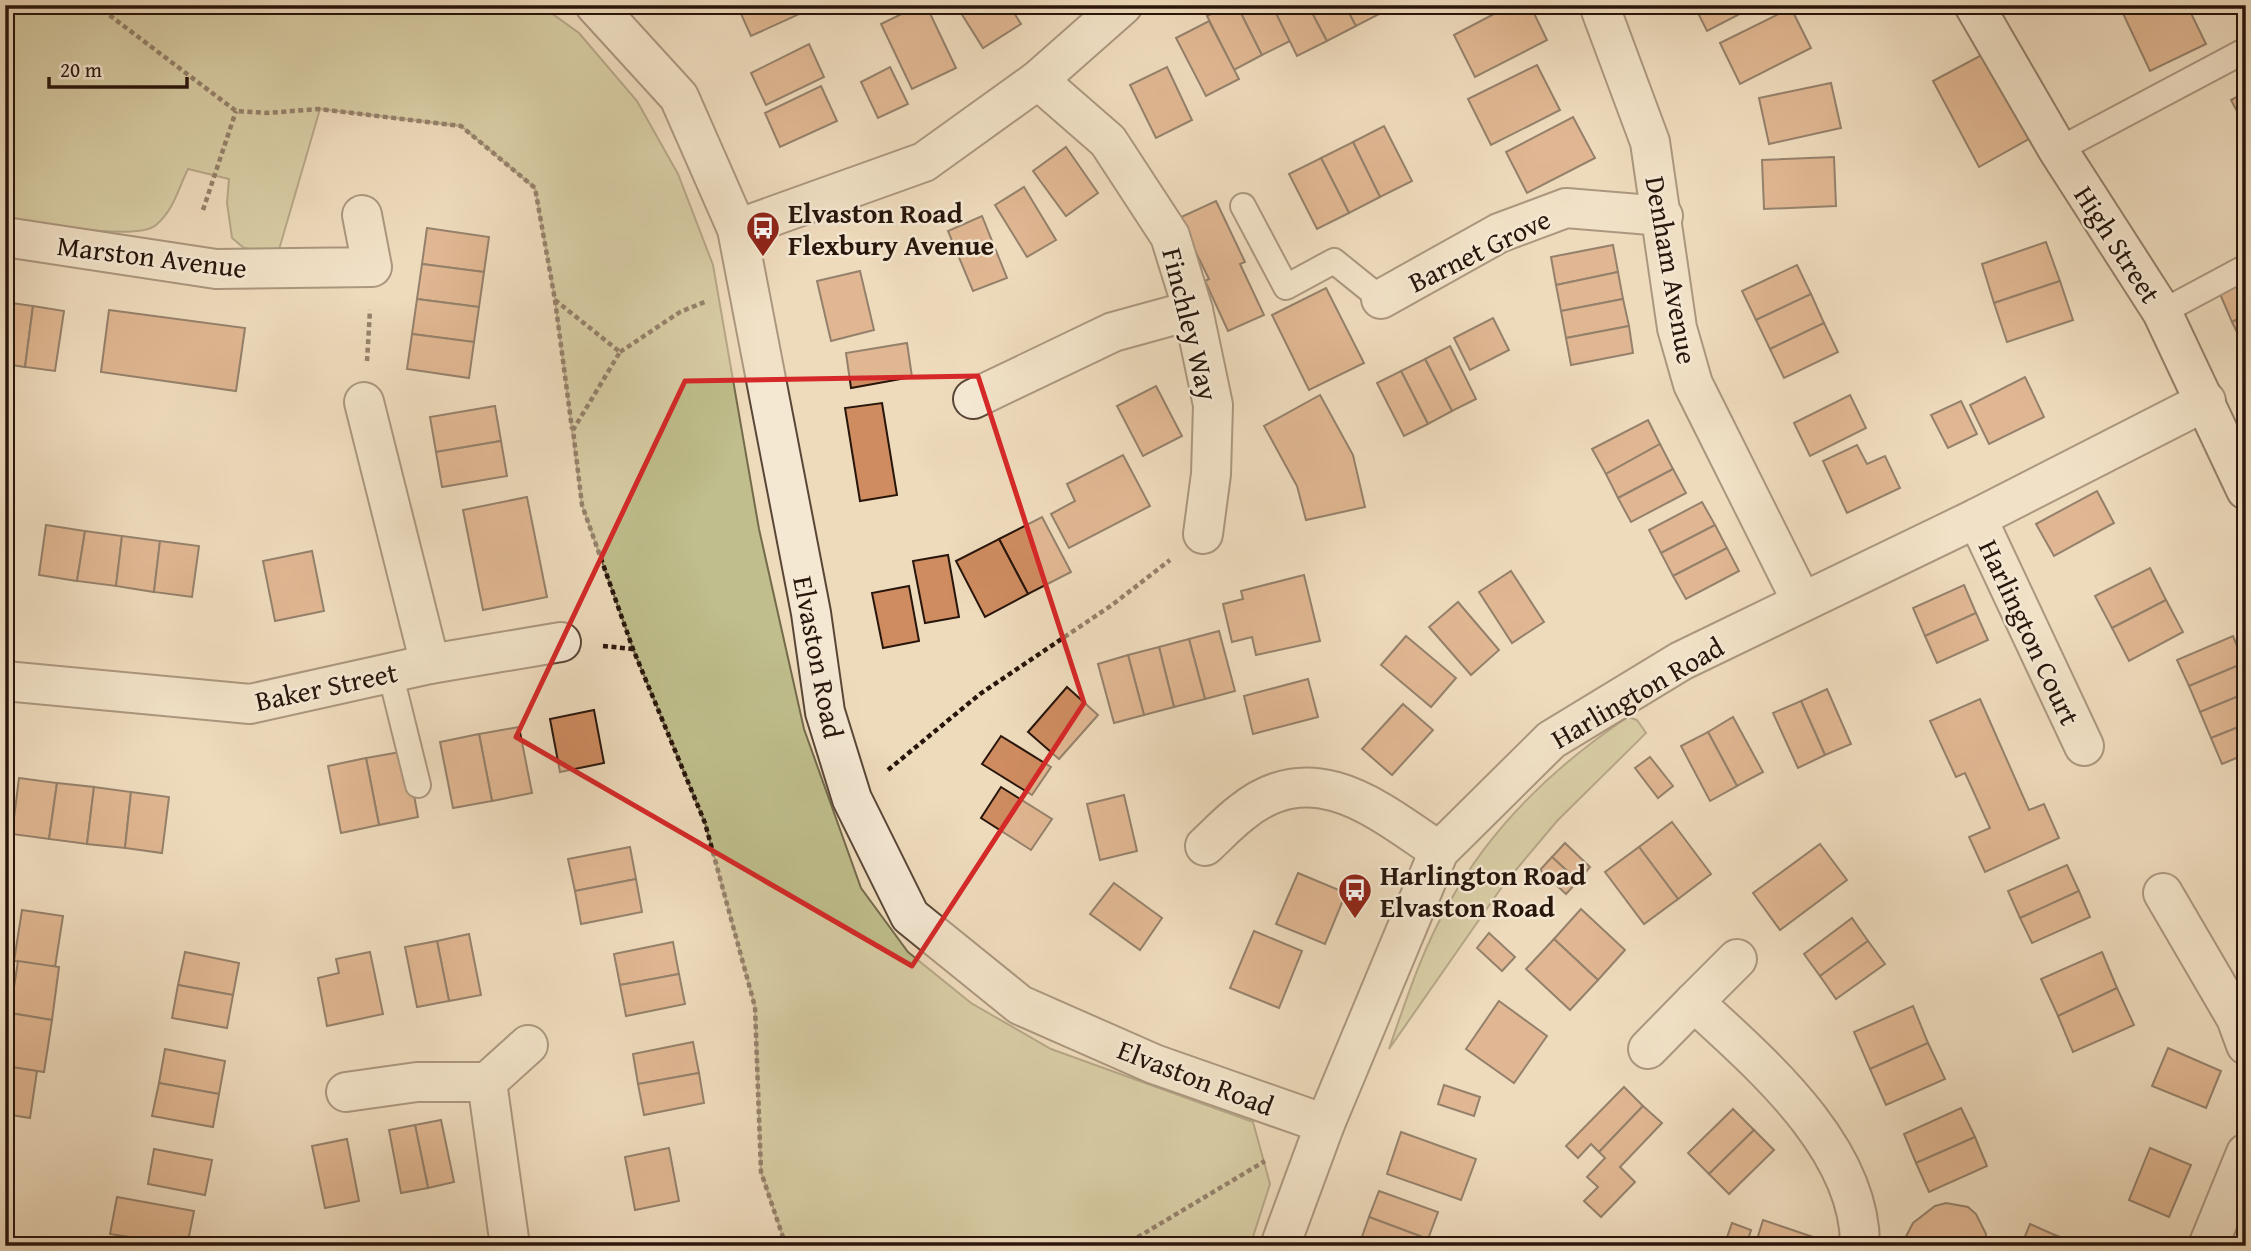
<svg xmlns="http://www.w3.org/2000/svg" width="2251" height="1251" viewBox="0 0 2251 1251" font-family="'Gentium Book Plus',serif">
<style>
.green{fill:#bfbe8c;stroke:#746a4c;stroke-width:2}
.building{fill:#ce8c60;stroke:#28150b;stroke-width:2}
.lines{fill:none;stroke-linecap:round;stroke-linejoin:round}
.lane-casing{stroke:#5a4637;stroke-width:28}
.street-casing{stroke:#5a4637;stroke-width:42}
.secondary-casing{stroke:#28150b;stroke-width:42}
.path{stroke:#28150b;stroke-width:4.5;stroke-dasharray:5 3.5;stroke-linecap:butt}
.lane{stroke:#f4e8d3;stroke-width:24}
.street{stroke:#f4e8d3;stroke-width:38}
.secondary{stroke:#f4e8d3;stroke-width:38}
.marked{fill:none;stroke:#d62828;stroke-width:5;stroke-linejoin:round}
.labels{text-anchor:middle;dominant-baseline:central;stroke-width:5;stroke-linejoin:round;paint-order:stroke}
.poi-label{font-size:28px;font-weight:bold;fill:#28150b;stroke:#f4e8d3;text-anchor:start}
.street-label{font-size:28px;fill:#28150b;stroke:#f4e8d3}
</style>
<rect width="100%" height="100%" fill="#eedbbc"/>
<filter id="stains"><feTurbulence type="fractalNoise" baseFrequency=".00286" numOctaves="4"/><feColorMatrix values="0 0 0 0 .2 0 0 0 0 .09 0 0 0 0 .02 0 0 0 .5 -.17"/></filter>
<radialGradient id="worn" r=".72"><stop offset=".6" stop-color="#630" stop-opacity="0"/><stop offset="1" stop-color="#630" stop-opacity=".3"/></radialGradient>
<g class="green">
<path d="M5 5H540L579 33 637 101 678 174 713 265 759 529 804 729 861 888 908 952 971 1003 1051 1049 1253 1122 1270 1184 1250 1246H786L761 1172 755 1007 705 823 633 649 582 505 555 300 535 188 461 126 320 109 278 253 244 248 232 238 227 203 229 179 188 169C178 189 174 210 156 225 137 242 35 222 7 218Z"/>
<path d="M1628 717 1637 720 1646 733 1557 821 1504 884 1389 1049C1406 1000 1422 950 1448 905 1490 828 1556 765 1628 717Z"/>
</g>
<g class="building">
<polygon points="737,5 806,5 808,10 751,36"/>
<polygon points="920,5 926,5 956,68 912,89 881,24"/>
<polygon points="956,5 1009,5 1021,24 983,48"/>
<polygon points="1228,5 1237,5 1262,55 1234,70 1207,16"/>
<polygon points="1237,5 1272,5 1290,41 1262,55"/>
<polygon points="1272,5 1308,5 1327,41 1297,56"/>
<polygon points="1308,5 1345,5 1356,26 1327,41"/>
<polygon points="1345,5 1382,5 1385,11 1356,26"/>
<polygon points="1511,5 1530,5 1547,40 1475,77 1454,35"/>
<polygon points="1694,5 1757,5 1707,31"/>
<polygon points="2119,5 2187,5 2206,44 2150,71"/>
<polygon points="1791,8 1811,48 1740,84 1720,43"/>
<polygon points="1209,21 1239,79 1206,96 1176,38"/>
<polygon points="809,44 824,77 766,105 751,73"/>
<polygon points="1989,51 2034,136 1979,167 1933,81"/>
<polygon points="1537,65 1560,110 1491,145 1468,99"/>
<polygon points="890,67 908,104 878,118 861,82"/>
<polygon points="1167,67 1192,120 1156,138 1130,85"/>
<polygon points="1831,83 1841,128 1769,144 1759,98"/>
<polygon points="821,86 837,121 780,147 765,113"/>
<polygon points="2246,92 2246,128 2231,100"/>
<polygon points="1573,117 1595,158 1527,193 1506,152"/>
<polygon points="1384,126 1412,181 1380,197 1353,142"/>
<polygon points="1353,142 1380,197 1349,213 1321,158"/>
<polygon points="1066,147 1098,193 1066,216 1033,171"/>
<polygon points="1834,157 1836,206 1764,209 1762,160"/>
<polygon points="1321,158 1349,213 1317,229 1289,174"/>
<polygon points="1024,187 1056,240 1027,257 995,205"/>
<polygon points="1216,201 1245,262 1240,264 1264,315 1228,331 1205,281 1209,279 1179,218"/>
<polygon points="982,216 1007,278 973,291 948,231"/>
<polygon points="427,228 489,237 484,272 422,264"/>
<polygon points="2046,242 2060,281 1994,303 1982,264"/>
<polygon points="1613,245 1618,272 1556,285 1551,257"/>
<polygon points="422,264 484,272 479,307 417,299"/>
<polygon points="1797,265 1811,294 1756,320 1742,291"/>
<polygon points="860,271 874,330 831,341 817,281"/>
<polygon points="1618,272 1623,299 1561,311 1556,285"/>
<polygon points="2060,281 2073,320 2007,342 1994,303"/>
<polygon points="2246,282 2246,315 2232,322 2220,294"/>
<polygon points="1326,288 1364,363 1309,390 1272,315"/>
<polygon points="1811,294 1824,323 1770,349 1756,320"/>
<polygon points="417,299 479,307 474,342 412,334"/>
<polygon points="1623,299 1629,326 1566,338 1561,311"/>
<polygon points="5,302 33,306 25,367 5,364"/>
<polygon points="33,306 64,311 55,371 25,367"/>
<polygon points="109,310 245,328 236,391 101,372"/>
<polygon points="2246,315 2246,349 2245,349 2232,322"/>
<polygon points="1493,318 1509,350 1470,370 1454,338"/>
<polygon points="1824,323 1838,352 1784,378 1770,349"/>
<polygon points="1629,326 1633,353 1571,365 1566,338"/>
<polygon points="412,334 474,342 469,378 407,369"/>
<polygon points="907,343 912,377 851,388 846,353"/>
<polygon points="1450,346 1476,399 1452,411 1425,359"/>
<polygon points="1425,359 1452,411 1428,424 1401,371"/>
<polygon points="1401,371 1428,424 1404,436 1377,383"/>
<polygon points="2025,377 2044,417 1989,444 1970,405"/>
<polygon points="1156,386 1182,436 1143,456 1117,406"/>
<polygon points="1320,395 1353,455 1365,507 1306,520 1297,486 1264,426"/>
<polygon points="1850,395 1866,428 1810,456 1794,423"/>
<polygon points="1961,401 1977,434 1948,448 1931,415"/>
<polygon points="882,403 897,495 860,501 845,408"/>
<polygon points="495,406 501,441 436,452 430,417"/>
<polygon points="1648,420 1660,444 1606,474 1592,449"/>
<polygon points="501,441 507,476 442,487 436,452"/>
<polygon points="1660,444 1673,469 1618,498 1606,474"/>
<polygon points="1857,445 1867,464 1885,456 1900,488 1847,513 1823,461"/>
<polygon points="1123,455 1150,506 1069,548 1051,514 1075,501 1067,484"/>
<polygon points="1673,469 1686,493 1631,522 1618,498"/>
<polygon points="2097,491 2114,523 2054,556 2036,524"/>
<polygon points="527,497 547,597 483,610 463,510"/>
<polygon points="1702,502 1715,525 1661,553 1649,530"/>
<polygon points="1042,517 1071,572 1028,594 999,539"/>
<polygon points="46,525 85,531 77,581 39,575"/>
<polygon points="1715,525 1727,548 1673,576 1661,553"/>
<polygon points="85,531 122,536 116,586 77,581"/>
<polygon points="122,536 160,541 154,592 116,586"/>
<polygon points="999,539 1028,594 985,617 956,561"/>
<polygon points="160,541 199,546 192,597 154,592"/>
<polygon points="1727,548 1739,571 1686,599 1673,576"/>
<polygon points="312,551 324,611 275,621 263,561"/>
<polygon points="948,555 959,617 925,623 913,561"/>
<polygon points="2150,568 2166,600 2112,628 2095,596"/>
<polygon points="1511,571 1544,622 1512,643 1479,592"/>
<polygon points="1304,575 1320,641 1256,655 1252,637 1232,642 1223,604 1243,599 1241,591"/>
<polygon points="1964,585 1976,613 1925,636 1913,608"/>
<polygon points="909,586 919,641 883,648 872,593"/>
<polygon points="2166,600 2183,632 2129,661 2112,628"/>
<polygon points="1458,602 1499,650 1471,675 1429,627"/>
<polygon points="1976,613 1988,640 1937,663 1925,636"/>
<polygon points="1219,631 1235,691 1205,699 1189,639"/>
<polygon points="1406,636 1456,678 1431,707 1381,665"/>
<polygon points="2233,636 2244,663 2189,686 2177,660"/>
<polygon points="1189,639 1205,699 1174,707 1159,647"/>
<polygon points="1159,647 1174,707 1144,715 1128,655"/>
<polygon points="1128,655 1144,715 1114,723 1098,664"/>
<polygon points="2244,663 2246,693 2200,712 2189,686"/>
<polygon points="1308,679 1318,717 1253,734 1244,696"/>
<polygon points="1067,687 1098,715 1059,759 1028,732"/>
<polygon points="1827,689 1851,744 1825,755 1801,701"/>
<polygon points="2246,693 2246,724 2211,738 2200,712"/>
<polygon points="1980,699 2029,810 2044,804 2059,838 1985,872 1969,837 1990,828 1965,773 1956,777 1930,721"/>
<polygon points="1801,701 1825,755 1798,768 1773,713"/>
<polygon points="1403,704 1433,730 1392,775 1362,749"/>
<polygon points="594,710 604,763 560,772 550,719"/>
<polygon points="1733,717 1763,772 1737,786 1708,732"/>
<polygon points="2246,724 2246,754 2222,764 2211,738"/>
<polygon points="519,727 532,793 492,801 479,734"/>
<polygon points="1708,732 1737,786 1710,801 1681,746"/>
<polygon points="479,734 492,801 453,808 440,742"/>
<polygon points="1001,736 1051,767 1032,795 982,764"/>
<polygon points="406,751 418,817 379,825 366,758"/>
<polygon points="1650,757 1673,786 1658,798 1635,768"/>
<polygon points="366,758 379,825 341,833 328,766"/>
<polygon points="19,778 57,783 49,839 12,834"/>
<polygon points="57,783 94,787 87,844 49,839"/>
<polygon points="94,787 131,792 125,848 87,844"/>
<polygon points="1001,787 1052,819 1031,850 981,818"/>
<polygon points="131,792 169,797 162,853 125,848"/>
<polygon points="1124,795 1137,851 1100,860 1087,804"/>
<polygon points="1672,822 1711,874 1678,899 1639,847"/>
<polygon points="1565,843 1590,867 1578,881 1552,857"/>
<polygon points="1820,844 1847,880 1780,930 1753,893"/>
<polygon points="630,847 636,879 575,891 568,859"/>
<polygon points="1639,847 1678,899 1644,924 1605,872"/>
<polygon points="1552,857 1578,881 1566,894 1540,870"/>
<polygon points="2067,865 2079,891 2020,918 2008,891"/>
<polygon points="1298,873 1346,893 1325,944 1276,924"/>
<polygon points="636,879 642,912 581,924 575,891"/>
<polygon points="1114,883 1162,918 1140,950 1090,914"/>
<polygon points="2079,891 2090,917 2032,943 2020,918"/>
<polygon points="1581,909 1625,950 1598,980 1554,939"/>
<polygon points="22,910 63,916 55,967 14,961"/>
<polygon points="1852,918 1868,941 1820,976 1804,954"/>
<polygon points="1254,931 1302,951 1279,1008 1230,988"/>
<polygon points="1489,933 1515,957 1502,971 1477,948"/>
<polygon points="469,934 481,995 449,1001 437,941"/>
<polygon points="1554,939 1598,980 1570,1010 1526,969"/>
<polygon points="437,941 449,1001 417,1007 405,947"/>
<polygon points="1868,941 1885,964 1836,999 1820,976"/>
<polygon points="673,942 679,974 620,985 614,954"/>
<polygon points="185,952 239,963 233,995 178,985"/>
<polygon points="370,952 383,1014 327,1026 318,978 339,973 336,959"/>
<polygon points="2102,952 2117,988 2058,1016 2041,979"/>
<polygon points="18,961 59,967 52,1020 10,1013"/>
<polygon points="679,974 685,1004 626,1016 620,985"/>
<polygon points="178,985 233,995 227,1028 172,1018"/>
<polygon points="2117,988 2134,1025 2073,1052 2058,1016"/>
<polygon points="1499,1001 1547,1036 1514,1083 1466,1049"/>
<polygon points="1913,1006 1928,1043 1870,1069 1854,1032"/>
<polygon points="10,1013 52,1020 44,1072 5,1066"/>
<polygon points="693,1042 699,1073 638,1084 633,1054"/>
<polygon points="1928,1043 1945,1079 1886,1105 1870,1069"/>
<polygon points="2168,1048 2221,1071 2206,1108 2152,1086"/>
<polygon points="165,1049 225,1061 219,1094 159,1083"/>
<polygon points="5,1066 37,1071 30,1118 5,1114"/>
<polygon points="699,1073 704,1103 644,1115 638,1084"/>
<polygon points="159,1083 219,1094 213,1127 152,1116"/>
<polygon points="1444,1085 1480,1097 1474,1116 1438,1104"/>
<polygon points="1624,1087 1643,1106 1599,1152 1591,1144 1578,1158 1566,1146"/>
<polygon points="1643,1106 1662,1123 1620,1167 1635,1182 1601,1217 1584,1201 1598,1187 1587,1177 1605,1158 1599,1152"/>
<polygon points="1961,1108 1975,1137 1916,1163 1904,1134"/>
<polygon points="1733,1109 1754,1130 1709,1174 1688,1153"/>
<polygon points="441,1120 454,1182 428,1188 415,1125"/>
<polygon points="415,1125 428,1188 401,1193 389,1130"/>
<polygon points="1754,1130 1774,1150 1729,1194 1709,1174"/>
<polygon points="1401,1132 1476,1159 1461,1200 1387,1174"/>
<polygon points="1975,1137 1987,1166 1929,1192 1916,1163"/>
<polygon points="347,1139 359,1201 325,1208 312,1146"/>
<polygon points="669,1148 679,1201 635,1210 625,1157"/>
<polygon points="2150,1148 2191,1165 2169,1217 2129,1200"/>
<polygon points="154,1149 212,1160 205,1195 148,1184"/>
<polygon points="1379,1191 1438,1212 1428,1239 1369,1217"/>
<polygon points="117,1197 194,1211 187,1246 110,1234"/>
<polygon points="1946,1203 1968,1207 1976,1214 1986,1234 1985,1246 1901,1246 1913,1223 1935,1206"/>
<polygon points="1369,1217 1428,1239 1426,1246 1359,1245"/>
<polygon points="1763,1220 1813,1237 1811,1246 1755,1246"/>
<polygon points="1732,1223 1751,1230 1746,1246 1724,1246"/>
<polygon points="2030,1224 2055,1235 2051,1246 2021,1246"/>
<polygon points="2055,1235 2081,1245 2081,1246 2051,1246"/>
</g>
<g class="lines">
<g class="lane-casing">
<g id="lane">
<polyline points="2058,150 2246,50"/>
<polyline points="1243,206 1286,287 1334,261 1381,299"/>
<polyline points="2162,312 2246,267"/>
<polyline points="390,672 418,785"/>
</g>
</g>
<g class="street-casing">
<g id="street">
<polyline points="595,5 679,97 737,229 811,613 825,712 852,799 910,916 1020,1005 1154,1064 1325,1124"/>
<polyline points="1599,5 1650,142 1677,328 1693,384 1802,602"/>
<polyline points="1038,80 1108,141 1170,236 1193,310 1213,405 1211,474 1203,534"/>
<polyline points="737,229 924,162 1038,80 1123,5"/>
<polyline points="5,237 216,269 372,267 362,215"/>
<polyline points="1381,299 1499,233 1566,208 1663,216"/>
<polyline points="973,399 1113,332 1193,310"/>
<polyline points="364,402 430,664"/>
<polyline points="1977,518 2084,746"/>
<polyline points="5,681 250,704 430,664 561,642"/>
<path d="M1205 846C1217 835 1228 823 1241 813 1313 754 1378 810 1439 851"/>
<polyline points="2163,893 2236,1018 2246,1045"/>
<path d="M1737 959 1694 1002C1760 1063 1861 1148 1860 1246"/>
<polyline points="1648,1049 1694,1002"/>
<polyline points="487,1082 528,1045"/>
<polyline points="346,1092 417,1082 487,1082 510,1246"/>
<polyline points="1280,1246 1325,1124 1439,851 1551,740 1681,661 1977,518 2206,401"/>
<polyline points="2208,1246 2246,1153"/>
</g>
</g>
<g class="secondary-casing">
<polyline id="secondary" points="1974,5 2058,150 2162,312 2246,490"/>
</g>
<g class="path">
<polyline points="96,5 236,111 267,113 319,109 461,126 535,188 555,300 620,352 573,430 582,505 633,649 705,823 755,1007 761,1172 786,1246"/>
<polyline points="203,210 236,111"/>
<polyline points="555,300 572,429"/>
<polyline points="620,352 680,312 707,301"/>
<polyline points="367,361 370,310"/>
<polyline points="603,646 633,649"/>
<polyline points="888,770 980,694 1112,605 1170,560"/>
<polyline points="1123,1246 1265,1161"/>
</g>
<use href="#lane" class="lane"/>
<use href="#street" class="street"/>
<use href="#secondary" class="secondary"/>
</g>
<path d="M0 0H2251V1251H0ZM978 376 1084 703 912 966 516 737 685 381Z" fill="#eedbbc" fill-opacity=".55" fill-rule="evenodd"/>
<path class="marked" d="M978 376 1084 703 912 966 516 737 685 381Z"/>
<defs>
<g id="bus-pin" transform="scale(1.75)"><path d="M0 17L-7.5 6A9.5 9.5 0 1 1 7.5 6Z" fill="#8f2418" stroke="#f4e8d3"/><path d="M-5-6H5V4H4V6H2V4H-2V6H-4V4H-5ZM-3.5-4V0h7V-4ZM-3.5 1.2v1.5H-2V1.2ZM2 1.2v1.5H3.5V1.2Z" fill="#fff"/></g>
</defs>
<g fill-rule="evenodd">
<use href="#bus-pin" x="763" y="228"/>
<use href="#bus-pin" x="1355" y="890"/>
</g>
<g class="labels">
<g class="poi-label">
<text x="788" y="212">Elvaston Road<tspan x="788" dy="32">Flexbury Avenue</tspan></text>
<text x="1380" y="874">Harlington Road<tspan x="1380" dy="32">Elvaston Road</tspan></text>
</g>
<g class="street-label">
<text transform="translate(2118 244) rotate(57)">High Street</text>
<text transform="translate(1479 250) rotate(-26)">Barnet Grove</text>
<text transform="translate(152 256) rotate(7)">Marston Avenue</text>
<text transform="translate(1672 270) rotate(80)">Denham Avenue</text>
<text transform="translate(1191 324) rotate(76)">Finchley Way</text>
<text transform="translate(2030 632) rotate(65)">Harlington Court</text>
<text transform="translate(819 657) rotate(79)">Elvaston Road</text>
<text transform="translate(326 686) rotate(-12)">Baker Street</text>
<text transform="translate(1637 692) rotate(-30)">Harlington Road</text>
<text transform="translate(1196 1077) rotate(21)">Elvaston Road</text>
</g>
</g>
<rect width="2251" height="1251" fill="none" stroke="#eedbbc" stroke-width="28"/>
<rect x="7" y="7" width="2237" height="1237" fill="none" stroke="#28150b" stroke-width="3.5"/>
<rect x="14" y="14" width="2223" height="1223" fill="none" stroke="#28150b" stroke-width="2"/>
<path d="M49 77v10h138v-10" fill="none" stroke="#28150b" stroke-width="3.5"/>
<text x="60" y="77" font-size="21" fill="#28150b" stroke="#f4e8d3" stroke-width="5" paint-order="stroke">20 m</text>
<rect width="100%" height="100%" filter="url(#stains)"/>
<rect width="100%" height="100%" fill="url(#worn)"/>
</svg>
